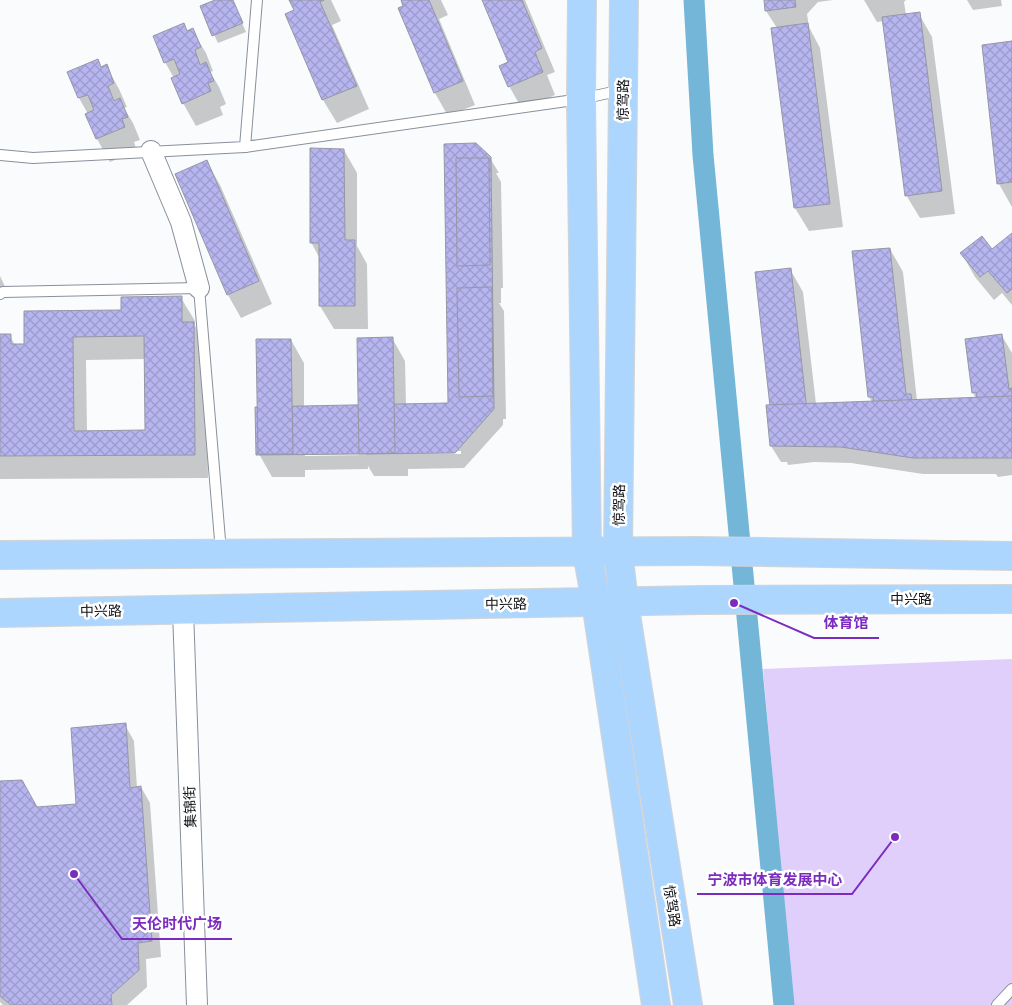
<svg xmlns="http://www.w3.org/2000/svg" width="1012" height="1005" viewBox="0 0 1012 1005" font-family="'DM Sans','Noto Sans SC',sans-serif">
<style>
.pitch{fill:#e0cefb}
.shadow{fill:#0003;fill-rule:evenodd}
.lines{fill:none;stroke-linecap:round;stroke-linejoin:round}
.canal{stroke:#73b6d7;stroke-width:21}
.building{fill:url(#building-cross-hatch);stroke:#9697a4;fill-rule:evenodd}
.service-casing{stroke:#898f9b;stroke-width:12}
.minor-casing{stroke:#898f9b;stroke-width:22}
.primary-casing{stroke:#d4d4d5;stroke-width:30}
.service{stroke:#fff;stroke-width:10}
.minor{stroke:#fff;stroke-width:20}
.primary{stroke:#add6fe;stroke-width:28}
.labels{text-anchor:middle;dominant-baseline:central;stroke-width:5;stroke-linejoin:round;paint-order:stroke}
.street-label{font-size:14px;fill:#0f1116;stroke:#fff}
.leader{fill:none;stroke:#7b2cbf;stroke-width:2}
.callout-dot{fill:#7b2cbf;stroke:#fff;stroke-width:2}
.callout-label{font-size:15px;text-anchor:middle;font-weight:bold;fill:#7b2cbf;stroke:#fff;stroke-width:5;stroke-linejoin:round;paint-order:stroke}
</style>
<defs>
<pattern id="building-cross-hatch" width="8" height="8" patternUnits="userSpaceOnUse" patternTransform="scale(1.25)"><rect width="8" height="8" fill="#b6b5ef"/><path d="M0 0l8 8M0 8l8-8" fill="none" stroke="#9b9bcc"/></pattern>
</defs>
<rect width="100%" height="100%" fill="#f9fbfd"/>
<polygon class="pitch" points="1012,659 1012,1005 793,1005 763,669"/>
<g class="shadow">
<polygon points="218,0 232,0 246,32 218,43 201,7"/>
<polygon points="291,0 331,0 341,21 332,25 369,109 337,123 323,100 286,14 295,10"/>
<polygon points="402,0 441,0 448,15 439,19 475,105 448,116 435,93 400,8 405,6"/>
<polygon points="483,0 525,0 555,72 547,75 555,95 522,109 509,86 509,63"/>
<polygon points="765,0 833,0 818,2 807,14 809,27 820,48 843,227 809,231 795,208 777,28 766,11"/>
<polygon points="864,0 906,0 904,2 906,15 919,14 932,37 955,214 920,218 906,195 884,21 877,22"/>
<polygon points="967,0 1001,0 1002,6 973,10"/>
<polygon points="184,25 188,32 192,30 206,53 213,71 210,72 219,87 226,104 220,107 223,115 196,126 183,103 174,78 165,62"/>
<polygon points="1012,42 1012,207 999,184"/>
<polygon points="106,66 119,89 127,107 124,108 133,123 140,140 134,142 137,151 110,162 97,139 87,114 88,114 79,98 69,72 101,68"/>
<polygon points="344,150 357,173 357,246 367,264 368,329 334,329 320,306 320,259 311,242"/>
<path d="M490 158 499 173H496L501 182 503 288H501V303H499L504 311 506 419H503V425L464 468 408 469V476H374L368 466V469L305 470V477H272L259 454 291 340 304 363V407L360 406 392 338 405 361 406 405H450ZM461 451V454H407V452ZM366 452V455L305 456V453Z"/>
<polygon points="207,162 220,185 272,304 241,318 228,295"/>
<polygon points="1012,234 1012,305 1002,293 994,300 975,277 962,254 992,251"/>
<polygon points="890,249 903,272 917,401 976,399 973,393 1002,336 1012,353 1012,475 998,477 996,474 923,474 851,463 814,462 788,465 787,462 781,462 771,446 771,406 790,269 803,292 816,404 872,402 869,397 853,253"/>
<polygon points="0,276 8,293 0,296"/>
<path d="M181 298 195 321V326L206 346 208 478 0 479V336H10L15 345H25L122 312ZM146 359V432H87L86 360Z"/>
<polygon points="125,725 134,741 137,788 141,787 150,803 161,957 146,959 147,987 127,1005 3,1005 0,1002 0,782 37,809 77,805"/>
</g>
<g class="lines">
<polyline class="canal" points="694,0 703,155 784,1005"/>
</g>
<g class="building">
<polygon points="215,0 233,0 243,23 212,36 200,6"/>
<polygon points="289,0 324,0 320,2 357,86 322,100 285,14 294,10"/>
<polygon points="401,0 429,0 463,81 434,93 398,8 403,6"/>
<polygon points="482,0 522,0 542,48 535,52 543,72 508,87 499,66 508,62"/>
<polygon points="764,0 795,0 796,7 765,11"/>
<polygon points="920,12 942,191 905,196 882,17"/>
<polygon points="184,23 187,31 193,28 201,47 195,50 200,65 206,62 214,81 208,83 211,91 182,104 171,78 180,74 174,59 164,63 153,36"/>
<polygon points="808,23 830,204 794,208 771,28"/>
<polygon points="1012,41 1012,182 997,184 982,45"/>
<polygon points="98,59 101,67 107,64 114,83 108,86 114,101 120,98 128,117 122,119 125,127 96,139 85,114 94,110 88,95 78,98 67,72"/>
<polygon points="476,143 491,157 494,409 455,453 256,455 255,407 448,403 444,144"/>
<polygon points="310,148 344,149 345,240 355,240 355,306 319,306 319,243 310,243"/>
<polygon points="456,158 489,158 490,265 457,266"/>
<polygon points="207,160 259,281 227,295 175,174"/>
<polygon points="1012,233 1012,289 1007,293 988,271 980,277 960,253 982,236 992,249"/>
<polygon points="890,248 906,394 911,394 916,441 878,445 873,397 868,397 852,251"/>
<polygon points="791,268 810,438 774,442 755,272"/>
<polygon points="492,287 493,396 459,397 457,288"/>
<path d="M182 296V322H194L195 455 0 456V334H11V344H24V311L121 310V297ZM144 336 145 430 74 431 73 337Z"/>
<polygon points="1002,334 1009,389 1012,388 1012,451 984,454 976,392 972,393 965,339"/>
<polygon points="393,337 395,453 359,454 357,338"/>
<polygon points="256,339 291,339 293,454 258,454"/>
<polygon points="1012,396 1012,458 913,458 841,447 770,446 766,405"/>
<polygon points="126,723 130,788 141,786 152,941 138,943 139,970 111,995 112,1005 11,1005 0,996 0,781 22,780 37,807 76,804 71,728"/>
</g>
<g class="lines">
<g class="service-casing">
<g id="service">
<polyline points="245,147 581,99 622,90"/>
<polyline points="0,155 33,158 245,147 257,0"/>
<polyline points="0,294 3,292 199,288 221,552"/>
<polyline points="997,1005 1012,989"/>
</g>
</g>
<g class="minor-casing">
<g id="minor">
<polyline points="151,151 181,222 199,288"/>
<polyline points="183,610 197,1005"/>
</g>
</g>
<g class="primary-casing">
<g id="primary">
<polyline points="582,0 581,99 587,552 596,602 656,1005"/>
<polyline points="624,0 618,551 624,602 688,1005"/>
<polyline points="0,555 697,551 1012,556"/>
<polyline points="0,613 701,600 1012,599"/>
</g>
</g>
<use href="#service" class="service"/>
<use href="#minor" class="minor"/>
<use href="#primary" class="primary"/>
</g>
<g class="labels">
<g class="street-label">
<text transform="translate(623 100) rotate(-89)">惊驾路</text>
<text transform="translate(619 505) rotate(-89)">惊驾路</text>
<text x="911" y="599">中兴路</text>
<text transform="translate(506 604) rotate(-1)">中兴路</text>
<text transform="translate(101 611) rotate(-1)">中兴路</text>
<text transform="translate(190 807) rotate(-92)">集锦街</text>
<text transform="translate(672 906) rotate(81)">惊驾路</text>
</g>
</g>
<path class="leader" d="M734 603L814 638H879M895 837L852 894H697M74 874L122 939H232"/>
<g class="callout-dot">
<circle cx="734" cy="603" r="5"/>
<circle cx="895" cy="837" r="5"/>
<circle cx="74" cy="874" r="5"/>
</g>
<g class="callout-label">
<text x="846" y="628">体育馆</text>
<text x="775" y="885">宁波市体育发展中心</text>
<text x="177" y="929">天伦时代广场</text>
</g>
</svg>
